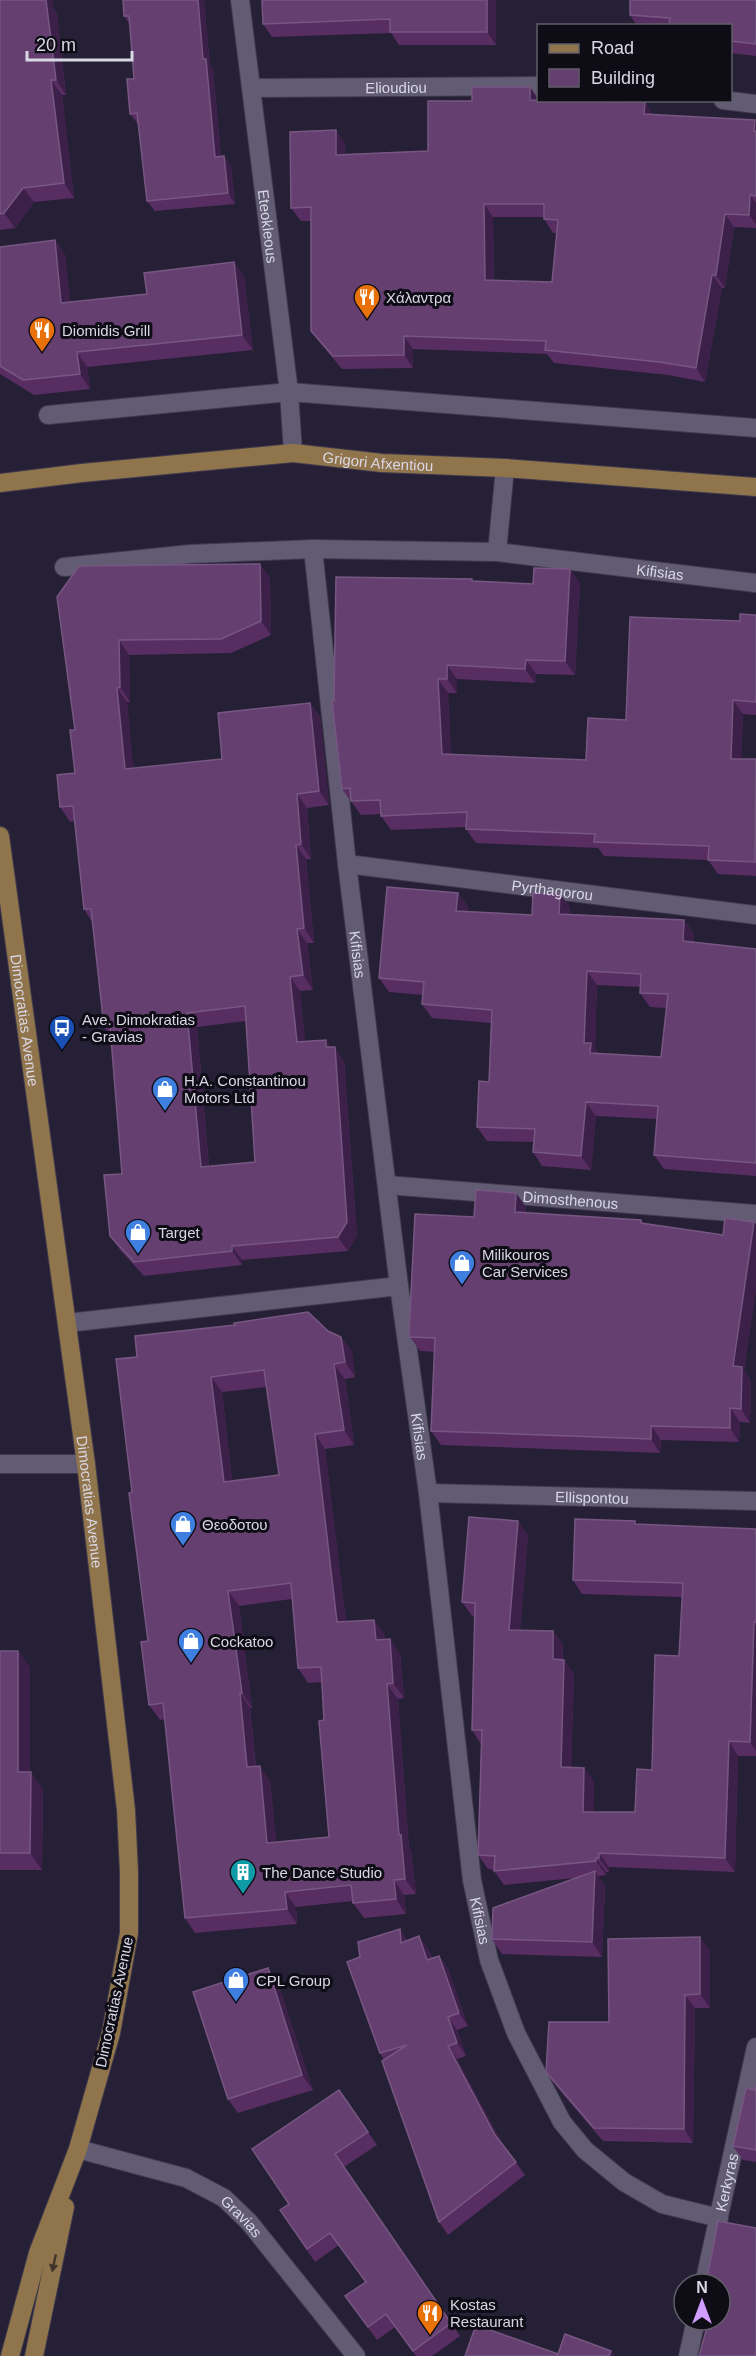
<svg xmlns="http://www.w3.org/2000/svg" width="756" height="2356" viewBox="0 0 756 2356" font-family="Arial,sans-serif">
<style>
.lines{fill:none;stroke-linecap:round;stroke-linejoin:round}
.minor-casing{stroke:#3f3a4c;stroke-width:20}
.major-casing{stroke:#3f3a4c;stroke-width:20}
.minor{stroke:#615c74;stroke-width:18}
.major{stroke:#90744b;stroke-width:18}
.wall{fill:#572d62;fill-rule:evenodd}
.shaded-wall{fill:#3d204a}
.building{fill:#653f70;stroke:#775782;stroke-width:1.5;fill-rule:evenodd}
.oneway{fill:#42362b}
.labels{text-anchor:middle;dominant-baseline:central;stroke-width:6;stroke-linejoin:round;paint-order:stroke}
.street-label{font-size:15px;fill:#dad7e5;stroke:#0e0c15}
.poi-label{font-size:15px;fill:#dad7e5;stroke:#0e0c15;text-anchor:start}
</style>
<rect width="100%" height="100%" fill="#252035"/>
<g class="lines">
<g class="minor-casing">
<g id="minor">
<path id="s1" d="M240 0 289 392 293 453"/>
<path id="s2" d="M252 88 538 86"/>
<polyline points="723,100 756,104"/>
<polyline points="48,415 289,392 756,428"/>
<path id="s3" d="M313 549 347 864 399 1286 428 1493 472 1880 489 1960 516 2033 562 2122 585 2150 624 2182 662 2204 719 2218"/>
<polyline points="497,552 505,468"/>
<path id="s4" d="M64 567 190 554 313 549 497 552 756 583"/>
<path id="s5" d="M347 864 756 915"/>
<path id="s6" d="M387 1185 756 1214"/>
<polyline points="67,1323 399,1286"/>
<polyline points="0,1464 86,1464"/>
<path id="s7" d="M428 1493 756 1501"/>
<path id="s8" d="M78 2149 186 2178 224 2198 249 2222 356 2356"/>
<path id="s9" d="M704 2284 756 2047"/>
<polyline points="688,2356 696,2320"/>
</g>
</g>
<g class="major-casing">
<g id="major">
<path id="s10" d="M0 483 82 473 293 453 382 463 505 468 756 487"/>
<path id="s11" d="M0 836 86 1464 126 1810 129 1872V1933L111 2033 78 2149 38 2253 10 2356"/>
<polyline points="34,2356 65,2207"/>
</g>
</g>
<use href="#minor" class="minor"/>
<use href="#major" class="major"/>
</g>
<g class="wall">
<polygon points="0,0 52,0 53,8 57,14 66,95 62,95 74,198 34,202 15,228 0,230"/>
<polygon points="123,0 204,0 210,65 213,70 221,156 224,156 231,167 235,204 155,211 147,201 138,124 130,114 134,79 130,24 124,16"/>
<polygon points="496,0 496,45 399,45 391,33 272,37 263,24"/>
<polygon points="756,0 756,56 730,53 730,26 637,26 630,15"/>
<path d="M530 87 538 99V100L653 115 756 122V228L734 227 725 288H722L705 382 668 375 554 363 547 354 413 349V368L342 369 321 344 311 331V221H301L291 208 345 143V154L428 151 472 101ZM493 217H544V219L553 233H557L552 282 494 281Z"/>
<polygon points="55,240 65,255 70,302 147,294 234,262 244,277 253,350 87,367 90,389 34,395 0,374 0,247"/>
<path d="M260 564 270 578 271 635 231 653 129 655 130 702H127L133 768 222 759 310 703 320 717 329 805 307 808 311 859H306L314 943H307L313 990 300 991 305 1042 331 1047 344 1061 357 1236 348 1251 242 1260V1265L144 1276 120 1250 110 1236 122 1174 111 1037 104 1027 92 922 84 909 75 821 70 822 60 807 75 773V730L57 597ZM246 1021 255 1162 209 1166 197 1027Z"/>
<polygon points="570,569 580,583 575,675 536,674 535,683 457,679 457,693 448,693 451,755 586,760 626,720 740,621 756,615 756,715 743,714 741,759 756,759 756,876 718,874 708,860 604,856 598,848 476,843 466,829 466,827 391,830 381,816 381,814 361,815 342,789 334,701 474,581 533,584"/>
<path d="M458 893 468 907 467 912 532 915 560 894 570 908 569 914 684 920 694 934 693 942 756 949V1176L664 1169 654 1155 657 1119 596 1116 591 1170 542 1166 533 1152 534 1142 487 1141 477 1127 489 1082 491 1023 432 1018 422 1004 423 995 389 992 379 978ZM597 985 640 987V993L650 1007 666 1008 661 1057 598 1054 595 1048Z"/>
<polygon points="526,1207 526,1213 641,1220 644,1224 723,1235 756,1225 756,1289 744,1370 751,1381 750,1423 740,1422 739,1442 661,1440 660,1453 441,1445 431,1431 435,1352 420,1351 410,1337 474,1217"/>
<path d="M328 1331 341 1337 352 1352 355 1377 345 1379 354 1445 325 1449 346 1622 374 1620 385 1635V1639L400 1654 404 1698 398 1699 409 1848 411 1850 416 1894 404 1895 406 1914 364 1918 353 1903V1901L296 1907 297 1924 195 1933 185 1918 165 1719 160 1720 149 1705 148 1641 132 1492 116 1359ZM266 1387 279 1475 232 1480 222 1392ZM292 1599 298 1668 308 1683 322 1682 329 1837 276 1842 270 1781 256 1766 250 1708H252L239 1606Z"/>
<polygon points="518,1521 528,1536 520,1630 553,1631 563,1645 563,1660 564,1660 574,1674 571,1767 584,1768 594,1782 593,1812 635,1812 652,1770 679,1656 682,1597 582,1594 573,1580 637,1524 756,1529 756,1756 738,1756 735,1872 609,1867 609,1872 606,1872 606,1875 598,1876 605,1886 602,1957 502,1954 492,1939 575,1878 504,1885 494,1871 494,1870 488,1869 478,1855 481,1744 472,1730 475,1616 472,1616 462,1602"/>
<polygon points="0,1651 18,1651 30,1668 30,1772 43,1789 42,1870 0,1870"/>
<polygon points="400,1929 407,1940 428,1949 432,1958 439,1956 448,1969 468,2026 457,2030 466,2056 457,2059 502,2143 525,2175 448,2235 439,2222 384,2060 380,2053 360,1957"/>
<polygon points="710,1951 710,2008 695,2008 693,2143 603,2141 556,2086 546,2072 609,2022"/>
<polygon points="278,1983 313,2090 238,2113 228,2099"/>
<polygon points="756,2084 756,2162 743,2160 733,2146 755,2090"/>
<polygon points="339,2090 377,2145 344,2167 460,2336 432,2356 416,2356 395,2327 377,2340 345,2296 365,2282 339,2245 315,2262 280,2210 289,2204"/>
</g>
<g class="shaded-wall">
<polygon points="43,0 52,0 53,8 57,14 66,95 56,80"/>
<polygon points="198,0 204,0 210,65 213,70 222,167 215,157 203,59"/>
<polygon points="487,0 496,0 496,45 487,32"/>
<polygon points="51,80 62,95 74,198 64,183"/>
<polygon points="530,87 538,99 538,100 530,100"/>
<polygon points="645,102 654,116 644,114"/>
<polygon points="755,120 756,122 756,134 754,131"/>
<polygon points="336,130 345,143 346,168 336,155"/>
<polygon points="224,156 231,167 235,204 228,193"/>
<polygon points="23,188 34,202 15,228 4,213"/>
<polygon points="750,195 756,203 756,224 749,215"/>
<polygon points="484,204 493,217 494,293 485,280"/>
<polygon points="725,214 734,227 725,288 716,275"/>
<polygon points="55,240 65,255 72,318 61,303"/>
<polygon points="234,262 244,277 253,350 242,335"/>
<polygon points="712,275 722,288 705,382 696,368"/>
<polygon points="404,336 413,349 413,368 404,355"/>
<polygon points="77,352 87,367 90,389 80,374"/>
<polygon points="260,564 270,578 271,635 261,621"/>
<polygon points="570,569 580,583 575,675 565,661"/>
<polygon points="119,640 129,655 130,702 120,687"/>
<polygon points="526,660 536,674 535,683 525,669"/>
<polygon points="447,665 457,679 457,693 447,679"/>
<polygon points="438,679 448,693 452,768 442,754"/>
<polygon points="117,688 127,702 135,783 125,769"/>
<polygon points="733,700 743,714 741,773 731,759"/>
<polygon points="310,703 320,717 329,805 319,791"/>
<polygon points="297,794 307,808 311,859 301,844"/>
<polygon points="296,845 306,859 314,943 304,928"/>
<polygon points="458,893 468,907 466,925 456,911"/>
<polygon points="560,894 570,908 569,928 559,914"/>
<polygon points="684,920 694,934 693,955 683,941"/>
<polygon points="297,929 307,943 313,990 303,975"/>
<polygon points="587,971 597,985 595,1048 601,1057 590,1053 584,1043"/>
<polygon points="290,977 300,991 307,1057 297,1042"/>
<polygon points="187,1013 197,1027 210,1181 201,1167"/>
<polygon points="326,1040 335,1053 335,1047 344,1061 357,1236 348,1251 338,1237"/>
<polygon points="586,1102 596,1116 591,1170 581,1156"/>
<polygon points="516,1193 526,1207 525,1226 515,1212"/>
<polygon points="754,1222 756,1225 756,1289 744,1370 751,1381 750,1423 741,1409 733,1366"/>
<polygon points="232,1246 242,1260 242,1265 232,1251"/>
<polygon points="341,1337 352,1352 355,1377 345,1362"/>
<polygon points="334,1364 345,1379 354,1445 344,1430"/>
<polygon points="211,1377 222,1392 234,1497 224,1482"/>
<polygon points="730,1408 740,1422 739,1442 730,1428"/>
<polygon points="651,1426 661,1440 660,1453 651,1439"/>
<polygon points="315,1434 325,1449 348,1637 337,1622"/>
<polygon points="518,1521 528,1536 519,1644 509,1630"/>
<polygon points="228,1591 239,1606 252,1708 242,1693"/>
<polygon points="374,1620 385,1635 386,1655 376,1640"/>
<polygon points="754,1622 756,1626 756,1751 750,1742"/>
<polygon points="553,1631 563,1645 562,1674 553,1659"/>
<polygon points="390,1639 400,1654 404,1698 393,1683"/>
<polygon points="18,1651 30,1668 30,1789 18,1772"/>
<polygon points="564,1660 574,1674 571,1781 561,1767"/>
<polygon points="387,1684 398,1699 409,1848 411,1850 416,1894 405,1879 399,1835"/>
<polygon points="240,1693 250,1708 257,1782 247,1767"/>
<polygon points="729,1741 738,1756 735,1872 725,1858"/>
<polygon points="260,1766 270,1781 278,1858 267,1843"/>
<polygon points="584,1768 594,1782 593,1826 583,1812"/>
<polygon points="31,1772 43,1789 42,1870 30,1853"/>
<polygon points="599,1853 609,1867 609,1872 599,1858"/>
<polygon points="596,1858 606,1872 606,1875 596,1861"/>
<polygon points="595,1871 605,1886 602,1957 592,1942"/>
<polygon points="394,1880 404,1895 406,1914 396,1899"/>
<polygon points="285,1892 296,1907 297,1924 287,1909"/>
<polygon points="400,1929 408,1942 401,1943"/>
<polygon points="419,1936 428,1949 436,1973 427,1960"/>
<polygon points="700,1937 710,1951 710,2008 700,1994"/>
<polygon points="439,1956 448,1969 468,2026 459,2013"/>
<polygon points="268,1968 278,1983 313,2090 302,2075"/>
<polygon points="685,1995 695,2008 693,2143 684,2129"/>
<polygon points="448,2017 457,2030 466,2056 457,2043"/>
<polygon points="448,2046 457,2059 504,2147 495,2135"/>
<polygon points="611,2351 615,2356 609,2356"/>
</g>
<g class="building">
<polygon points="0,0 46,0 56,80 51,80 64,183 23,188 4,213 0,214"/>
<polygon points="123,0 198,0 203,59 206,59 215,157 224,156 228,193 147,201 137,113 130,114 127,79 134,79 129,16 124,16"/>
<polygon points="262,0 487,0 487,32 390,32 390,19 263,24"/>
<polygon points="630,0 756,0 756,44 730,41 730,26 669,26 670,18 630,15"/>
<path d="M472 87H530V100L645 102 644 114 755 120 754 131H756V196L750 195 749 215 725 214 716 275H712L696 368 659 362 545 350 546 341 404 336V355L333 356 311 331V207L291 208 290 132 336 130V155L428 151V101H472ZM484 204H544V219L558 220 552 282 485 280Z"/>
<polygon points="55,240 61,303 147,294 144,273 234,262 242,335 77,352 80,374 23,380 0,366 0,247"/>
<path d="M260 564 261 621 221 639 119 640 120 687 117 688 125 769 222 759 218 713 310 703 319 791 297 794 301 844 296 845 304 928 297 929 303 975 290 977 297 1042 326 1040V1047H335L347 1222 338 1237 232 1246V1251L134 1262 110 1236 104 1175 122 1174 110 1026 104 1027 91 909H84L73 806 60 807 57 775 75 773 70 730H75L57 597 79 566ZM245 1006 255 1162 201 1167 187 1013Z"/>
<polygon points="534,568 570,569 565,661 526,660 525,669 447,665 447,679 438,679 442,754 586,760 588,718 626,720 630,617 740,621 740,614 756,615 756,702 733,700 731,759 756,759 755,862 708,860 709,846 594,842 595,834 466,829 467,812 381,816 380,800 351,801 350,788 342,789 332,701 334,701 336,577 472,579 472,581 533,584"/>
<path d="M387 887 458 893 456 911 532 915 533 893 560 894 559 914 684 920 683 941 756 949V1163L654 1155 658 1106 586 1102 581 1156 533 1152 535 1129 477 1127 479 1081 489 1082 492 1010 422 1004 424 982 379 978ZM587 971 641 974 640 993 668 994 661 1057 590 1053 591 1043H584Z"/>
<polygon points="476,1190 516,1193 515,1212 641,1220 641,1223 723,1235 725,1218 754,1222 733,1366 742,1367 741,1409 730,1408 730,1428 651,1426 651,1439 431,1431 435,1338 410,1337 409,1333 415,1214 474,1217"/>
<path d="M308 1312 328 1331 341 1337 345 1362 334 1364 344 1430 315 1434 337 1622 374 1620 376 1640 390 1639 393 1683 387 1684 399 1835H401L405 1879 394 1880 396 1899 353 1903 351 1885 285 1892 287 1909 185 1918 163 1703 149 1705 141 1642 148 1641 129 1493 132 1492 116 1359 137 1357 135 1336 235 1325 234 1323ZM264 1370 279 1475 224 1482 211 1377ZM291 1583 298 1668 321 1667 324 1720 319 1721 329 1837 267 1843 260 1766 247 1767 240 1693H242L228 1591Z"/>
<polygon points="469,1517 518,1521 509,1630 553,1631 553,1659 564,1660 561,1767 584,1768 583,1812 635,1812 637,1769 652,1770 655,1655 679,1656 683,1583 573,1580 575,1519 635,1521 635,1524 756,1529 756,1622 754,1622 750,1742 729,1741 725,1858 599,1853 599,1858 596,1858 596,1861 494,1871 495,1856 478,1855 482,1730 472,1730 475,1603 462,1602"/>
<polygon points="0,1651 18,1651 18,1772 31,1772 30,1853 0,1853"/>
<polygon points="595,1871 592,1942 492,1939 493,1908"/>
<polygon points="400,1929 401,1943 419,1936 427,1960 439,1956 459,2013 448,2017 457,2043 448,2046 495,2135 516,2162 439,2222 382,2061 407,2045 380,2053 347,1962 360,1957 358,1942"/>
<polygon points="700,1937 700,1994 685,1995 684,2129 594,2128 546,2072 549,2022 609,2022 608,1939"/>
<polygon points="268,1968 302,2075 228,2099 193,1992"/>
<polygon points="756,2084 756,2150 733,2146 746,2088 755,2090"/>
<polygon points="339,2090 368,2132 335,2154 451,2323 413,2351 386,2314 368,2327 345,2296 366,2282 330,2233 307,2249 280,2210 289,2204 252,2149"/>
<polygon points="718,2221 756,2228 756,2356 699,2356 709,2320 720,2320 720,2284 706,2284"/>
<polygon points="476,2325 558,2354 565,2334 611,2351 609,2356 465,2356"/>
</g>
<defs><path id="oneway-solid" d="M-6-.8H1V-3.2L6.5 0L1 3.2V.8H-6Z" transform="scale(1.5)"/></defs>
<use class="oneway" href="#oneway-solid" transform="translate(54 2263) rotate(102)"/>
<defs>
<g id="restaurant-pin" transform="scale(1.35)"><path d="M0 17L-7.5 6A9.5 9.5 0 1 1 7.5 6Z" fill="#e8710a" stroke="#0e0c15"/><path d="M-5-6h1v4h1v-4h1v4h1v-4h1v5L-1.5 .5V6h-2V.5L-5-1ZM5-6V6H3V1.5H1.5Q1.5-4 5-6Z" fill="#fff"/></g>
<g id="bus-pin" transform="scale(1.35)"><path d="M0 17L-7.5 6A9.5 9.5 0 1 1 7.5 6Z" fill="#1a4fb4" stroke="#0e0c15"/><path d="M-5-6H5V4H4V6H2V4H-2V6H-4V4H-5ZM-3.5-4V0h7V-4ZM-3.5 1.2v1.5H-2V1.2ZM2 1.2v1.5H3.5V1.2Z" fill="#fff"/></g>
<g id="shop-pin" transform="scale(1.35)"><path d="M0 17L-7.5 6A9.5 9.5 0 1 1 7.5 6Z" fill="#3f7fe0" stroke="#0e0c15"/><path d="M-5-2.5h2.3a2.7 3.5 0 0 1 5.4 0H5L5.5 6h-11ZM-1.5-2.5h3a1.5 2.3 0 0 0-3 0Z" fill="#fff"/></g>
<g id="building-pin" transform="scale(1.35)"><path d="M0 17L-7.5 6A9.5 9.5 0 1 1 7.5 6Z" fill="#0f9aa8" stroke="#0e0c15"/><path d="M-4-6H4V6H1V3H-1V6H-4ZM-2.5-4.3h1.7v1.8h-1.7ZM.8-4.3h1.7v1.8H.8ZM-2.5-1h1.7V.8h-1.7ZM.8-1h1.7V.8H.8Z" fill="#fff"/></g>
</defs>
<g fill-rule="evenodd">
<use href="#restaurant-pin" x="367" y="297"/>
<use href="#restaurant-pin" x="42" y="330"/>
<use href="#bus-pin" x="62" y="1028"/>
<use href="#shop-pin" x="165" y="1089"/>
<use href="#shop-pin" x="138" y="1232"/>
<use href="#shop-pin" x="462" y="1263"/>
<use href="#shop-pin" x="183" y="1524"/>
<use href="#shop-pin" x="191" y="1641"/>
<use href="#building-pin" x="243" y="1872"/>
<use href="#shop-pin" x="236" y="1980"/>
<use href="#restaurant-pin" x="430" y="2313"/>
</g>
<g class="labels">
<g class="street-label">
<text stroke="none"><textPath href="#s2" startOffset="144">Elioudiou</textPath></text>
<text stroke="none"><textPath href="#s1" startOffset="228">Eteokleous</textPath></text>
<text stroke="none"><textPath href="#s10" startOffset="380">Grigori Afxentiou</textPath></text>
<text stroke="none"><textPath href="#s4" startOffset="598">Kifisias</textPath></text>
<text stroke="none"><textPath href="#s5" startOffset="207">Pyrthagorou</textPath></text>
<text stroke="none"><textPath href="#s3" startOffset="408">Kifisias</textPath></text>
<text stroke="none"><textPath href="#s11" startOffset="186">Dimocratias Avenue</textPath></text>
<text stroke="none"><textPath href="#s6" startOffset="184">Dimosthenous</textPath></text>
<text stroke="none"><textPath href="#s3" startOffset="894">Kifisias</textPath></text>
<text stroke="none"><textPath href="#s7" startOffset="164">Ellispontou</textPath></text>
<text stroke="none"><textPath href="#s11" startOffset="672">Dimocratias Avenue</textPath></text>
<text stroke="none"><textPath href="#s3" startOffset="1382">Kifisias</textPath></text>
<text transform="translate(114 2002) rotate(-78)">Dimocratias Avenue</text>
<text stroke="none"><textPath href="#s9" startOffset="104">Kerkyras</textPath></text>
<text stroke="none"><textPath href="#s8" startOffset="180">Gravias</textPath></text>
</g>
<g class="poi-label">
<text x="386" y="297">Χάλαντρα</text>
<text x="62" y="330">Diomidis Grill</text>
<text x="82" y="1019">Ave. Dimokratias<tspan x="82" dy="17">- Gravias</tspan></text>
<text x="184" y="1080">H.A. Constantinou<tspan x="184" dy="17">Motors Ltd</tspan></text>
<text x="158" y="1232">Target</text>
<text x="482" y="1254">Milikouros<tspan x="482" dy="17">Car Services</tspan></text>
<text x="202" y="1524">Θεοδοτου</text>
<text x="210" y="1641">Cockatoo</text>
<text x="262" y="1872">The Dance Studio</text>
<text x="256" y="1980">CPL Group</text>
<text x="450" y="2304">Kostas<tspan x="450" dy="17">Restaurant</tspan></text>
</g>
</g>
<rect x="537" y="24" width="195" height="78" fill="#0e0c15" stroke="#605d68" stroke-width="1.5"/>
<rect x="549" y="44" width="30" height="9" fill="#90744b" stroke="#605d68" stroke-width="1.5"/>
<text x="591" y="54" font-size="18" fill="#dad7e5">Road</text>
<rect x="549" y="69" width="30" height="18" fill="#653f70" stroke="#605d68" stroke-width="1.5"/>
<text x="591" y="84" font-size="18" fill="#dad7e5">Building</text>
<g transform="translate(702 2302)"><circle r="28" fill="#0e0c15" stroke="#605d68" stroke-width="1.5"/>
<path d="M0-4.5L10 22L0 15L-10 22Z" fill="#d19dfe"/>
<text y="-9" font-size="16" font-weight="bold" text-anchor="middle" fill="#dad7e5">N</text>
</g>
<path d="M27 51v9h105v-9" fill="none" stroke="#dad7e5" stroke-width="3"/>
<text x="36" y="51" font-size="18" fill="#dad7e5" stroke="#0e0c15" stroke-width="4.5" paint-order="stroke">20 m</text>
</svg>
